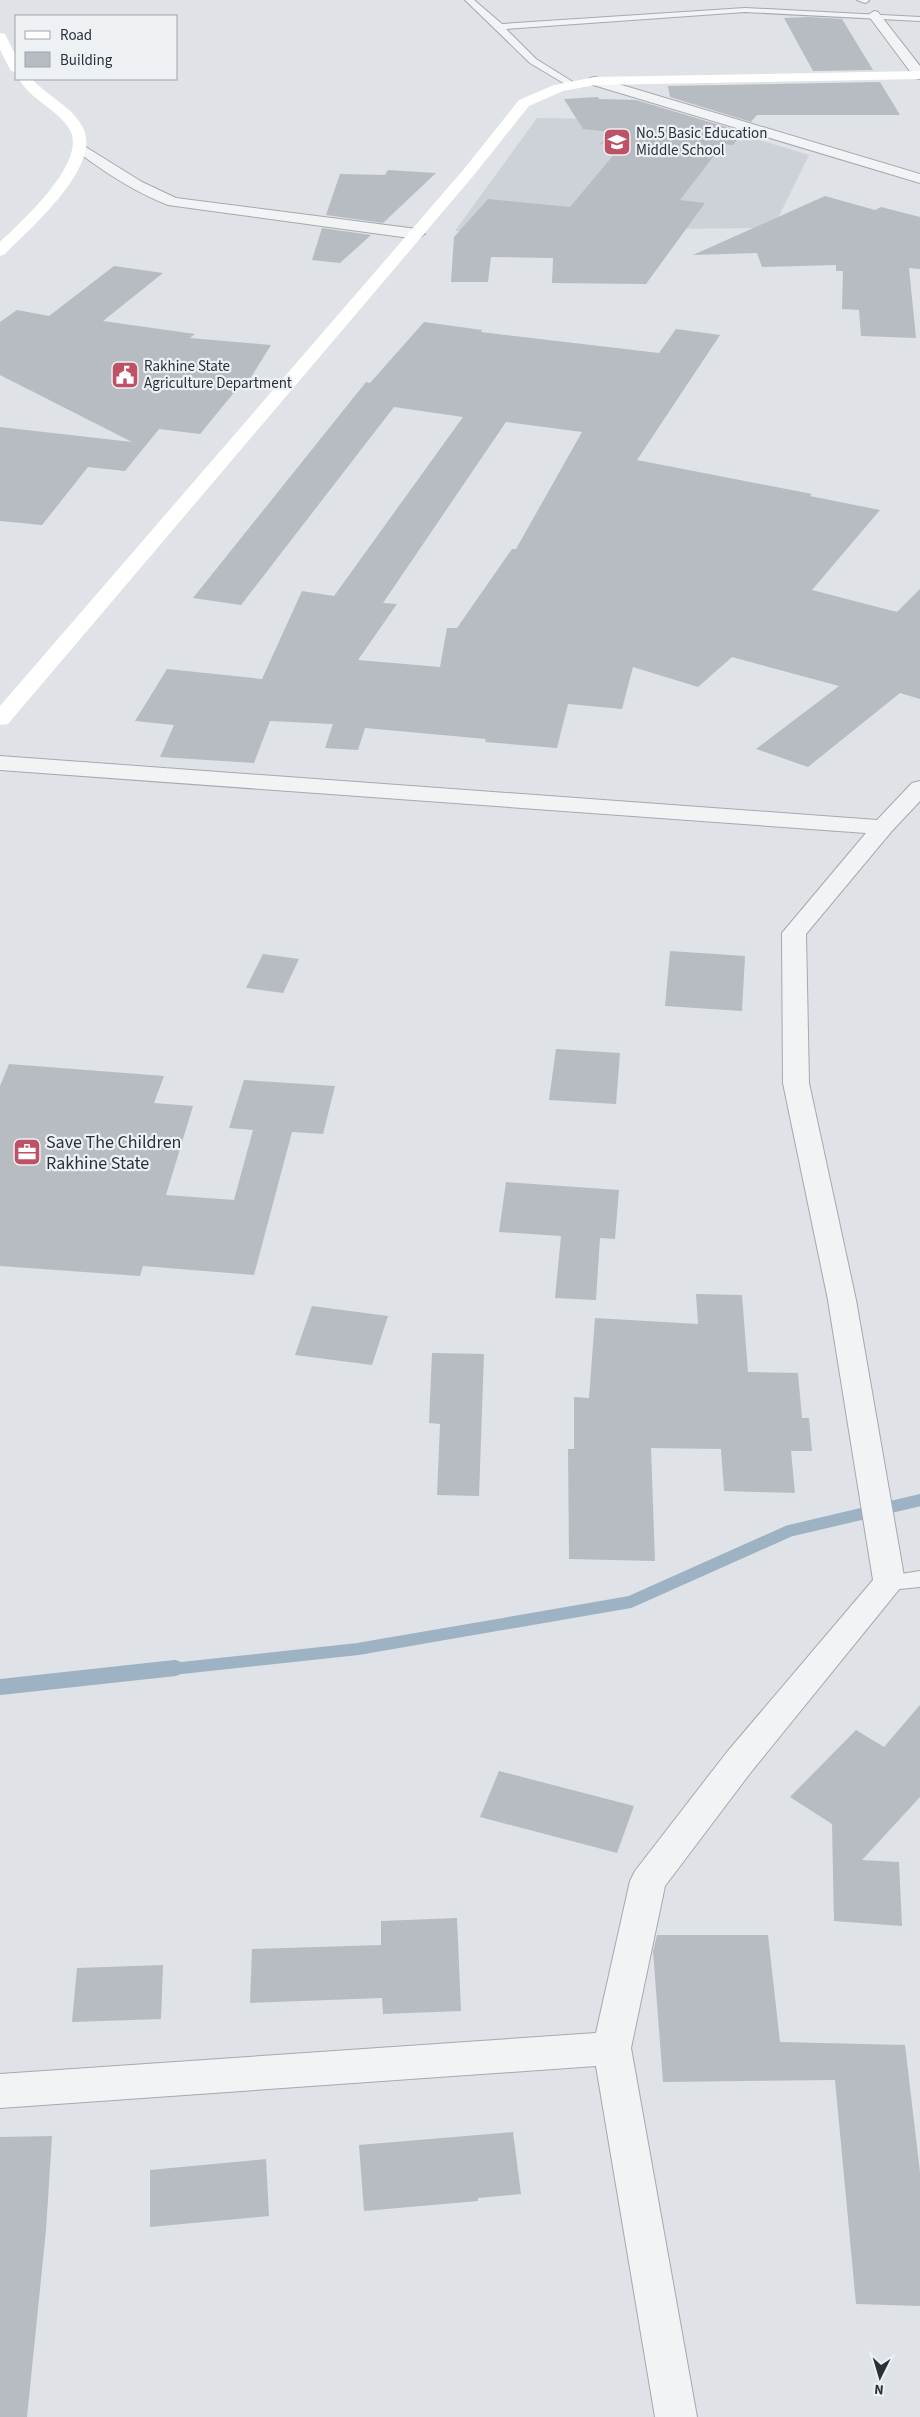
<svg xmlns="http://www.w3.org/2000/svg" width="920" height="2417" viewBox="0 0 920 2417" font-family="'Source Sans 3',sans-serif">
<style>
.built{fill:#cdd2d8}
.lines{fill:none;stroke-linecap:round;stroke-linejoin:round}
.stream-far1{stroke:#9db2c3;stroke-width:12}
.stream{stroke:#9db2c3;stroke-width:16}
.building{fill:#b7bcc3;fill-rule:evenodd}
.lane-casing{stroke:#a5a9b0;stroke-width:2}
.street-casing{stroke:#a5a9b0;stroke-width:2}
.lane{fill:#f1f3f5;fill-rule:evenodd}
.street{fill:#f1f3f5;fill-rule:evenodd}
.secondary{fill:#fff;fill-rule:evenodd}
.labels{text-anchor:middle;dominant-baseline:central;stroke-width:4.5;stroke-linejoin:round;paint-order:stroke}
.far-poi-label{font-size:15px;fill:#2a313c;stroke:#eef1f4;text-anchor:start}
.poi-label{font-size:18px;fill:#2a313c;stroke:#eef1f4;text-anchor:start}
</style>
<rect width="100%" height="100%" fill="#dfe2e6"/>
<polygon class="built" points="537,118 694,120 809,155 773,228 455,231"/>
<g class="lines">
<polyline class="stream-far1" points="163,1670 358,1649 630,1602 789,1531 920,1500"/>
<polyline class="stream" points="0,1687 175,1668"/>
</g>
<g class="building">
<polygon points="809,17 842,19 873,70 813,71 784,18"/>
<polygon points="880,82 900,115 757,115 751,122 670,97 668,86"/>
<polygon points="598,97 599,99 636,100 743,132 733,145 723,144 680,200 705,203 646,284 552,283 553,258 491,257 488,282 451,282 454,237 488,199 570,207 621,146 600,144 611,132 583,129 564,99"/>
<polygon points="388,170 436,173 383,223 326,215 340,174 385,175"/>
<polygon points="825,196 875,210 881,207 920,217 920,269 909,268 916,338 861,336 859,310 842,309 843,271 836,271 836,265 762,267 757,253 693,255"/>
<polygon points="322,228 371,235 340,263 312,260"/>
<polygon points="114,266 163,273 103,321 195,334 190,338 271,345 250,379 246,378 200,434 159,429 125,471 88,467 42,525 0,521 0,427 132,442 0,375 0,322 17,310 49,316"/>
<path d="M424 322 482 330 481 332 659 353 676 329 720 335 637 460 812 494 810 496 880 510 812 590 897 612 920 589V699L900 693 808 767 756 749 839 686 732 657 698 687 633 667 622 709 568 704 557 748 485 742 486 739 365 728 358 750 325 748 333 724 270 721 254 763 160 757 174 725 135 721 167 669 262 679 302 591 334 596 463 417 394 407 241 605 193 598 366 382 370 383ZM506 422 582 432 516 549H512L457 628H447L440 667 358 660 397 604 383 603Z"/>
<polygon points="670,951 745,956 742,1011 665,1006"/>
<polygon points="263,954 299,959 283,993 246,988"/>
<polygon points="556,1049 620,1053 616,1104 549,1100"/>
<polygon points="9,1064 164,1076 154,1103 193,1106 166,1195 234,1200 253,1130 229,1128 244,1080 335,1086 323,1134 292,1132 254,1275 143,1266 140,1276 0,1266 0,1086"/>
<polygon points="506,1182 619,1190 615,1239 600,1238 596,1300 555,1298 561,1236 499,1232"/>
<polygon points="696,1294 742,1295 748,1372 798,1373 802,1418 809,1418 812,1451 791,1451 795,1493 724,1491 721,1449 651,1448 655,1561 569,1559 568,1449 574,1449 574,1397 589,1398 595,1318 698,1324"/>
<polygon points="312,1306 388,1316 372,1365 295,1355"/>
<polygon points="432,1353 484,1354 479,1496 437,1495 440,1424 429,1423"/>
<polygon points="920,1705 920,1797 862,1860 899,1862 902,1926 834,1921 832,1824 790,1797 856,1730 884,1747"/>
<polygon points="499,1771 634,1806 617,1853 480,1817"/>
<polygon points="457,1918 461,2011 383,2014 382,1998 250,2003 252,1949 381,1945 381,1921"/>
<polygon points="657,1935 768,1935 780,2042 905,2045 920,2172 920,2306 856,2304 835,2080 663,2082 653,1951"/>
<polygon points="163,1965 161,2019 72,2022 77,1968"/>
<polygon points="513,2132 521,2194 478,2198 478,2201 364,2211 359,2145"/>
<polygon points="52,2136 46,2230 27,2417 0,2417 0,2137"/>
<polygon points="266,2159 269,2216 150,2227 150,2170"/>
</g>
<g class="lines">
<g class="lane-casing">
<g id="lane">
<polygon points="465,0 474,0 502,24 745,8 920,17 920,21 745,12 506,29 536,59 573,82 573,86 570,87 530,63"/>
<polygon points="857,0 868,0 869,1 865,3"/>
<polygon points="920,1571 920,1587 889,1590 882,1587 879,1582 882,1577"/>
</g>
</g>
<g class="street-casing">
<g id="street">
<polygon points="874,11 878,12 920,66 920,79 915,78 868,15"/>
<polygon points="595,77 920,174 920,183 590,84 588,81 590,78"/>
<path d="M81 144 142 182 176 198 417 229 425 234 417 239 168 205C134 192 105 172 76 151L74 148 76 145Z"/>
<polygon points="0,756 877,820 912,783 920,781 920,801 891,832 806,934 809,1083 856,1300 905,1582 751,1772 665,1886 631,2048 697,2417 655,2417 596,2066 0,2108 0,2074 596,2033 630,1881 635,1871 727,1752 873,1580 828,1300 783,1083 782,933 866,833 0,770"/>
</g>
</g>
<use href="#lane" class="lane"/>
<use href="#street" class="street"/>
<g class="secondary">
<polygon points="0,33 5,34 16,56 16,72 11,71 0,50"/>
<polygon points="920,71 920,79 595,85 563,91 529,106 474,175 8,724 0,725 0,706 464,169 519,100 554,85 595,77"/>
<path d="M19 79H32C47 96 75 108 84 130 100 168 30 229 5 254L0 256V242C21 222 92 159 68 127 55 108 30 99 19 79Z"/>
</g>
</g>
<defs>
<g id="school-square" transform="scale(1.4375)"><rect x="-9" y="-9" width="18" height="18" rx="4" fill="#bf5167" stroke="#eef1f4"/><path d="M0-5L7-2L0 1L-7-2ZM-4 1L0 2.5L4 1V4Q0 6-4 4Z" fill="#fff"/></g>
<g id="civic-square" transform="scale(1.4375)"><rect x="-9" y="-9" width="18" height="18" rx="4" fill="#bf5167" stroke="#eef1f4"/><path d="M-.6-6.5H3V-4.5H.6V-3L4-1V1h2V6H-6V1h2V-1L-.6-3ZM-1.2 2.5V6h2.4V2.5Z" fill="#fff"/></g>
<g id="office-square" transform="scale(1.4375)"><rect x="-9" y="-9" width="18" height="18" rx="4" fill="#bf5167" stroke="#eef1f4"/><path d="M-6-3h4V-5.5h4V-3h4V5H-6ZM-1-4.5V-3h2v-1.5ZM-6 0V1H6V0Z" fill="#fff"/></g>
</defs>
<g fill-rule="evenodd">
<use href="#school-square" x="617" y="142"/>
<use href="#civic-square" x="125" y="375"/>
<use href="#office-square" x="27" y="1152"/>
</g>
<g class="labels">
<g class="far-poi-label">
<text x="636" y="133">No.5 Basic Education<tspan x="636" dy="17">Middle School</tspan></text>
<text x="144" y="366">Rakhine State<tspan x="144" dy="17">Agriculture Department</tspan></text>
</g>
<g class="poi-label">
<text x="46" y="1142">Save The Children<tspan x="46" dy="21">Rakhine State</tspan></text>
</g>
</g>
<rect x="15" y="15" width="162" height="65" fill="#eef1f4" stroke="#a0a4aa"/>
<rect x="25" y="31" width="25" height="8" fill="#ffffff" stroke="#a0a4aa"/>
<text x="60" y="40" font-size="15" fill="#2a313c">Road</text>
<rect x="25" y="52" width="25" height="15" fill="#b7bcc3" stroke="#a0a4aa"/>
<text x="60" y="65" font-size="15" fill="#2a313c">Building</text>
<g transform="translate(880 2377) rotate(185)" stroke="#eef1f4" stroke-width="4" paint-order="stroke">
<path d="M0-4L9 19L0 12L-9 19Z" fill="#2a313c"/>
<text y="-8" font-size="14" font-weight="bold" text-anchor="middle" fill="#2a313c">N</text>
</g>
</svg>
